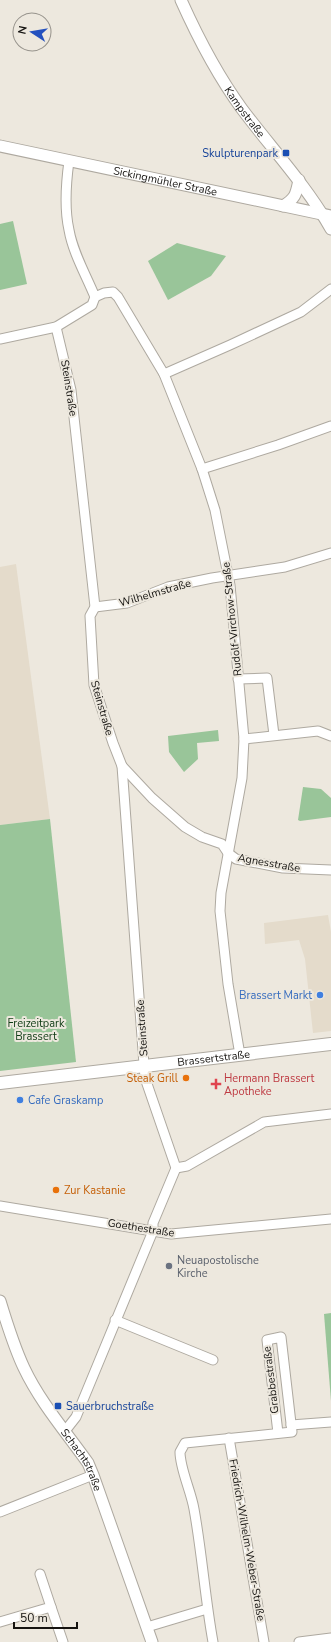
<svg xmlns="http://www.w3.org/2000/svg" width="331" height="1642" viewBox="0 0 331 1642" font-family="'Nunito Sans',sans-serif">
<style>
.built{fill:#e4dbcb}
.green{fill:#99c599}
.lines{fill:none;stroke-linecap:round;stroke-linejoin:round}
.minor-casing{stroke:#aea9a0;stroke-width:11}
.tertiary-casing{stroke:#aea9a0;stroke-width:13}
.secondary-casing{stroke:#aea9a0;stroke-width:14}
.minor{stroke:#fff;stroke-width:9}
.tertiary{stroke:#fff;stroke-width:11}
.secondary{stroke:#fff;stroke-width:12}
.transit-dot{fill:#1a4fb4;stroke:#ede8de;stroke-width:1.5}
.shop-dot{fill:#3f7fe0;stroke:#ede8de;stroke-width:1.5}
.food-dot{fill:#e8710a;stroke:#ede8de;stroke-width:1.5}
.health-dot{fill:#e0444e;stroke:#ede8de;stroke-width:1.5}
.worship-dot{fill:#6b7280;stroke:#ede8de;stroke-width:1.5}
.labels{text-anchor:middle;dominant-baseline:central;stroke-width:4;stroke-linejoin:round;paint-order:stroke}
.street-label{font-size:11px;fill:#151310;stroke:#ede8de}
.transit-label{font-size:11px;fill:#164399;stroke:#ede8de;text-anchor:end}
.shop-label{font-size:11px;fill:#366cbe;stroke:#ede8de;text-anchor:end}
.park-label{font-size:11px;fill:#0e3a13;stroke:#ede8de}
.food-label{font-size:11px;fill:#c56008;stroke:#ede8de;text-anchor:end}
.health-label{font-size:11px;fill:#be3a42;stroke:#ede8de;text-anchor:start}
.worship-label{font-size:11px;fill:#5b616d;stroke:#ede8de;text-anchor:start}
</style>
<rect width="100%" height="100%" fill="#ede8de"/>
<g class="built">
<polygon points="16,564 50,819 0,825 0,567"/>
<polygon points="328,915 331,932 331,1031 313,1033 305,959 299,940 265,944 264,923"/>
</g>
<g class="green">
<polygon points="13,221 27,284 0,290 0,224"/>
<polygon points="177,243 226,256 211,276 168,300 148,261"/>
<polygon points="218,730 219,741 197,743 198,759 184,772 169,752 168,736"/>
<polygon points="303,787 321,789 331,798 331,817 300,821 298,820"/>
<polygon points="50,819 76,1062 0,1071 0,825"/>
<polygon points="331,1313 331,1401 324,1314"/>
</g>
<g class="lines">
<g class="minor-casing">
<g id="minor">
<path d="M69 161C66 183 64 208 69 230 73 253 86 275 95 297L104 293 113 292 118 297 164 374 202 469 215 510 230 585 244 739 242 778 221 893 220 911 228 984 240 1055"/>
<polyline points="56,327 71,390 95,607 90,616 94,685 113,743 122,766 145,1078 176,1168 153,1223 153,1231 76,1417 65,1431"/>
<polyline points="0,339 56,327 92,305 95,297"/>
<polyline points="164,374 230,345 301,312 331,289"/>
<polyline points="202,469 278,445 331,426"/>
<polyline points="95,607 127,603 168,587 212,578 285,567 331,553"/>
<polyline points="238,679 267,678 274,735"/>
<polyline points="244,739 318,731 331,736"/>
<polyline points="122,766 152,798 185,827 202,837 222,844 228,853 236,859 283,868 331,870"/>
<polyline points="176,1168 187,1166 264,1122 331,1114"/>
<polyline points="0,1206 171,1234 331,1219"/>
<polyline points="115,1320 213,1360"/>
<polyline points="291,1425 331,1422"/>
<polyline points="229,1438 264,1642"/>
<polyline points="0,1512 93,1475"/>
<polyline points="51,1607 63,1642"/>
<polyline points="0,1622 51,1607 40,1574"/>
<polyline points="147,1627 207,1609"/>
<path d="M213 1642C205 1598 202 1553 194 1509 191 1491 180 1469 180 1452L185 1443 292 1432 281 1337 267 1340 278 1433"/>
<polyline points="299,1642 331,1638"/>
</g>
</g>
<g class="tertiary-casing">
<g id="tertiary">
<path id="s1" d="M181 0C198 38 218 76 242 109 272 149 306 185 331 229"/>
<path id="s2" d="M0 146 331 216"/>
<path d="M283 206C296 198 296 194 299 180"/>
<path id="s3" d="M0 1301C7 1324 14 1347 24 1368 40 1402 66 1432 88 1463L93 1475 152 1642"/>
</g>
</g>
<g class="secondary-casing">
<g id="secondary">
<path id="s4" d="M0 1083 331 1044"/>
</g>
</g>
<use href="#minor" class="minor"/>
<use href="#tertiary" class="tertiary"/>
<use href="#secondary" class="secondary"/>
</g>
<g class="transit-dot">
<rect x="282" y="149" width="8" height="8" rx="2"/>
<rect x="54" y="1402" width="8" height="8" rx="2"/>
</g>
<g class="shop-dot">
<circle cx="320" cy="995" r="4"/>
<circle cx="20" cy="1100" r="4"/>
</g>
<g class="food-dot">
<circle cx="186" cy="1078" r="4"/>
<circle cx="56" cy="1190" r="4"/>
</g>
<path class="health-dot" d="M214 1078h4v4h4v4h-4v4h-4v-4h-4v-4h4z"/>
<circle class="worship-dot" cx="169" cy="1266" r="4"/>
<g class="labels">
<g class="street-label">
<text stroke="none"><textPath href="#s1" startOffset="129">Kampstraße</textPath></text>
<text stroke="none"><textPath href="#s2" startOffset="169">Sickingmühler Straße</textPath></text>
<text transform="translate(69 388) rotate(81)">Steinstraße</text>
<text transform="translate(155 593) rotate(-16)">Wilhelmstraße</text>
<text transform="translate(232 619) rotate(-96)">Rudolf-Virchow-Straße</text>
<text transform="translate(102 708) rotate(74)">Steinstraße</text>
<text transform="translate(269 863) rotate(10)">Agnesstraße</text>
<text transform="translate(142 1028) rotate(-94)">Steinstraße</text>
<text stroke="none"><textPath href="#s4" startOffset="215">Brassertstraße</textPath></text>
<text transform="translate(141 1228) rotate(9)">Goethestraße</text>
<text transform="translate(271 1380) rotate(-97)">Grabbestraße</text>
<text stroke="none"><textPath href="#s3" startOffset="180">Schachtstraße</textPath></text>
<text transform="translate(247 1540) rotate(80)">Friedrich-Wilhelm-Weber-Straße</text>
</g>
<g class="transit-label">
<text x="278" y="153">Skulpturenpark</text>
<text x="66" y="1406" text-anchor="start">Sauerbruchstraße</text>
</g>
<g class="shop-label">
<text x="312" y="995">Brassert Markt</text>
<text x="28" y="1100" text-anchor="start">Cafe Graskamp</text>
</g>
<g class="park-label">
<text x="36" y="1023">Freizeitpark<tspan x="36" dy="13">Brassert</tspan></text>
</g>
<g class="food-label">
<text x="178" y="1078">Steak Grill</text>
<text x="64" y="1190" text-anchor="start">Zur Kastanie</text>
</g>
<g class="health-label">
<text x="224" y="1078">Hermann Brassert<tspan x="224" dy="13">Apotheke</tspan></text>
</g>
<g class="worship-label">
<text x="177" y="1260">Neuapostolische<tspan x="177" dy="13">Kirche</tspan></text>
</g>
</g>
<g transform="translate(32 32) rotate(282)"><circle r="19" fill="#ede8de" stroke="#97938c"/>
<path d="M0-3L7 15L0 10L-7 15Z" fill="#2451bf"/>
<text y="-6" font-size="11" font-weight="bold" text-anchor="middle" fill="#151310">N</text>
</g>
<path d="M14 1622v6h63v-6" fill="none" stroke="#151310" stroke-width="2"/>
<text x="20" y="1622" font-size="12" fill="#151310" stroke="#ede8de" stroke-width="3" paint-order="stroke">50 m</text>
</svg>
